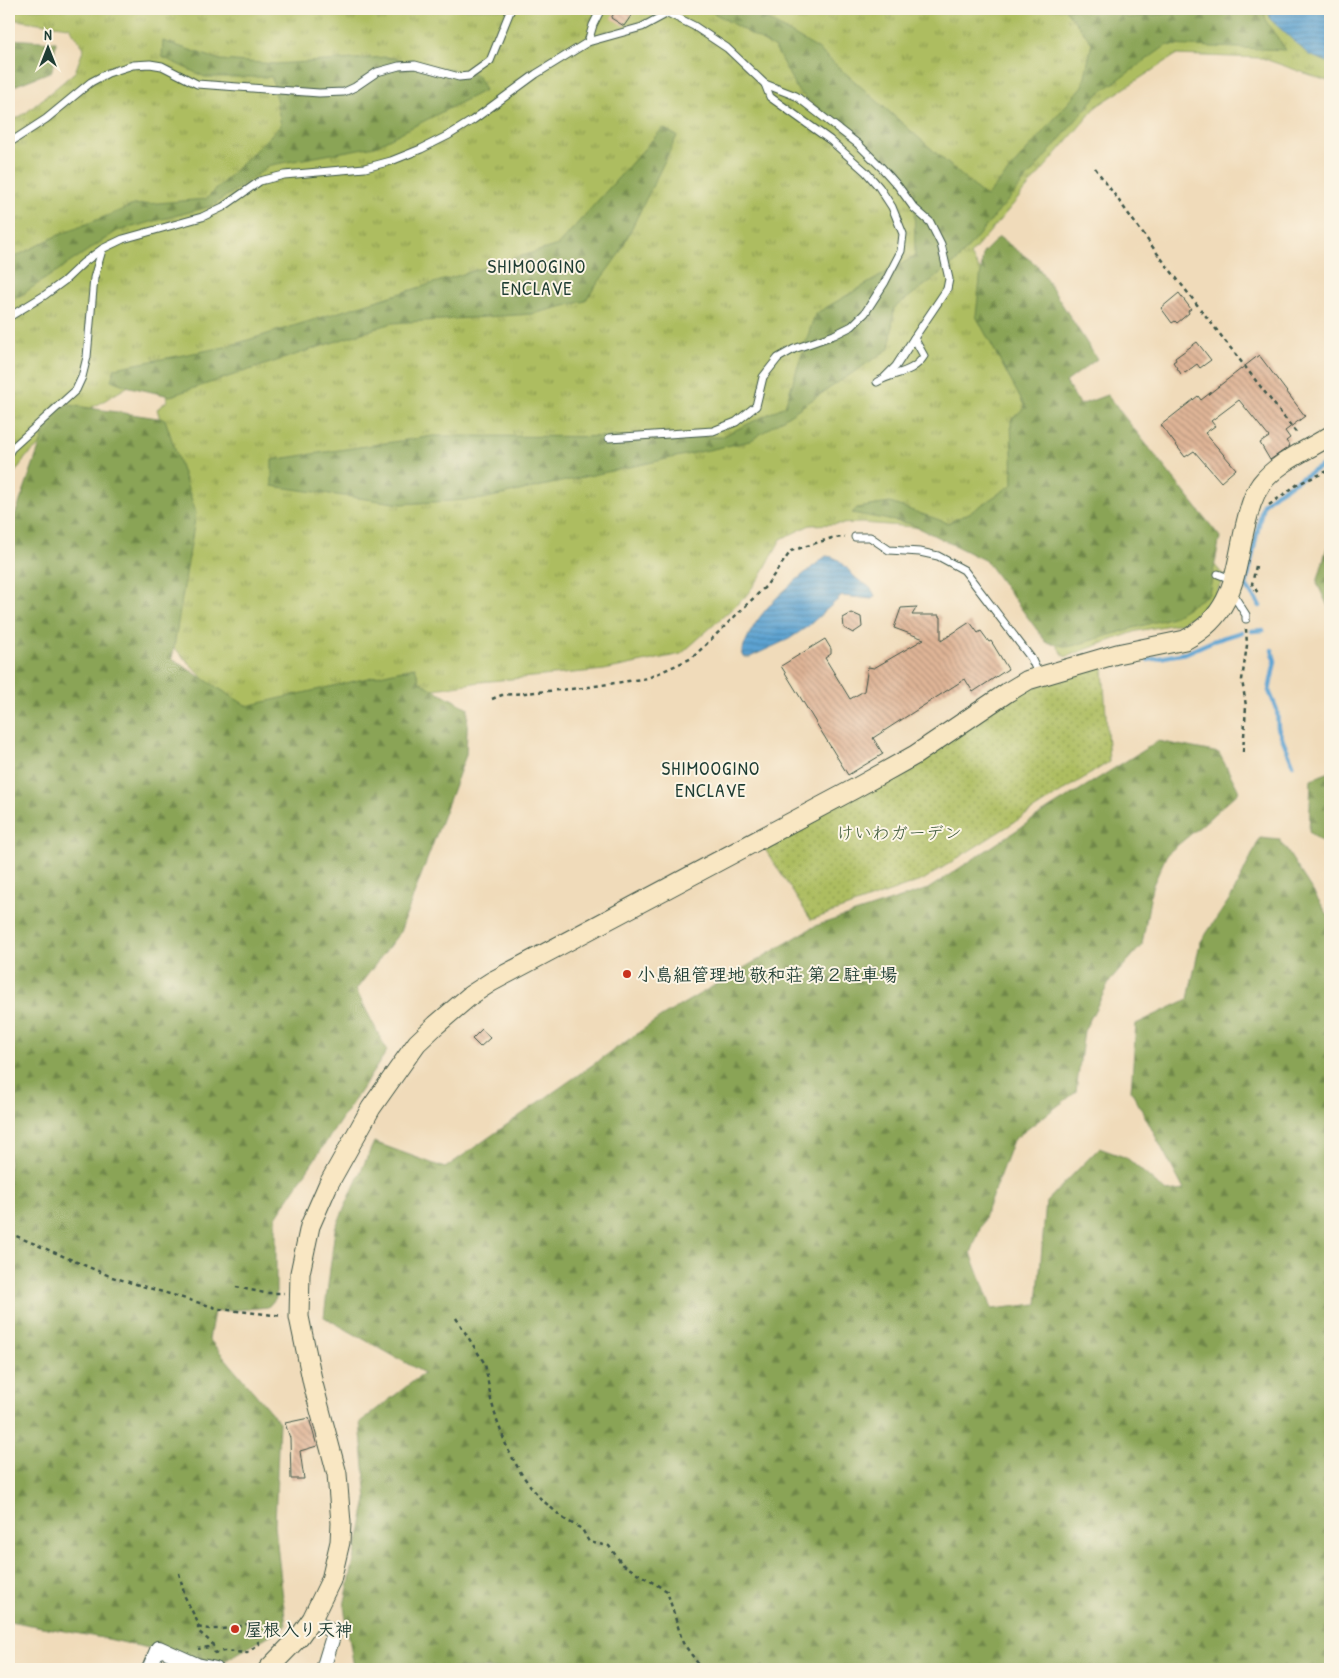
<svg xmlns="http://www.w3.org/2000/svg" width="1339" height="1678" viewBox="0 0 1339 1678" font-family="'Patrick Hand','Klee One',sans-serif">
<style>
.grass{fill:url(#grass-tufts);stroke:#667d4a}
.forest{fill:url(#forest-firs);stroke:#547045}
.park{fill:url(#park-dots);stroke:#667d4a}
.water{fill:url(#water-rules);stroke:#3e7082}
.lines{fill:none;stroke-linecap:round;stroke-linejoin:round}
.stream{stroke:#5ca2d1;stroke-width:4.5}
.building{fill:url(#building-back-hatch)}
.lane-casing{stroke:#3e5548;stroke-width:9}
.street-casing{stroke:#3e5548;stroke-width:16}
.secondary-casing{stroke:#3e5548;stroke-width:21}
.path{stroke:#3e5548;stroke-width:2.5;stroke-dasharray:4 4;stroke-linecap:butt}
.lane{stroke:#fff;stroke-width:7}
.street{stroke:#fff;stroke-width:14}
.secondary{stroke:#f9e7c3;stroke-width:19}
.poi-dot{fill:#c8321e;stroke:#fcf5e5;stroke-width:2}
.labels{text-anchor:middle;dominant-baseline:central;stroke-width:4;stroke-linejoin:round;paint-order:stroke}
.park-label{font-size:18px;fill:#425d3f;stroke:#fcf5e5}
.poi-label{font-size:18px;font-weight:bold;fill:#1f3d34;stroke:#fcf5e5;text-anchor:start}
.neighbourhood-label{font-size:19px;letter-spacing:1px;fill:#1f3d34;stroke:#fcf5e5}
</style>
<defs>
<pattern id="grass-tufts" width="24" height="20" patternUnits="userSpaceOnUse" patternTransform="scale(1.25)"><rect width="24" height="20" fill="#adbd60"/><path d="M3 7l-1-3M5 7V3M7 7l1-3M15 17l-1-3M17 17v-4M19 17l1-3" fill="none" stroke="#8c9b50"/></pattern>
<pattern id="forest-firs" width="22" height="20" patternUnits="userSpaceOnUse" patternTransform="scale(1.25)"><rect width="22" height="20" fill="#8aa456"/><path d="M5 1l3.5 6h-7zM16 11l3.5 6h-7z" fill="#708748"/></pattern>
<pattern id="park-dots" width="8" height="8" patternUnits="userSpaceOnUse" patternTransform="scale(1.25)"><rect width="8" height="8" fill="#adbd60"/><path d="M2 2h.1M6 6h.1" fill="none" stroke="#8c9b50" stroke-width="1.8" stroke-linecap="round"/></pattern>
<pattern id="water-rules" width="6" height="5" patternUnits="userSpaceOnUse" patternTransform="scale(1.25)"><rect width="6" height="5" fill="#5ca2d1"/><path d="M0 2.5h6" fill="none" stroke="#4b85aa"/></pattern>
<pattern id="building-back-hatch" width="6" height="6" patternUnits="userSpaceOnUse" patternTransform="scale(1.25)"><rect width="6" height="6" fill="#e0b597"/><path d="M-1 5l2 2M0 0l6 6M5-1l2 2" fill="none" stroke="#b5947c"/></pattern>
</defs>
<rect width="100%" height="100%" fill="#fcf5e5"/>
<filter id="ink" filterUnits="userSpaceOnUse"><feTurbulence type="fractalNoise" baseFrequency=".02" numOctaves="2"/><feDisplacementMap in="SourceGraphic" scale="10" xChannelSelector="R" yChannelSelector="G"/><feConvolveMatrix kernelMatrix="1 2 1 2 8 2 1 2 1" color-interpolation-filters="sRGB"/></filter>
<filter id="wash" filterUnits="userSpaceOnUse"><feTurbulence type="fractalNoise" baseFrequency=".0096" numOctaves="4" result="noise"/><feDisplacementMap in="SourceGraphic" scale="20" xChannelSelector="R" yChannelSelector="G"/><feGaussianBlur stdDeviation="1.12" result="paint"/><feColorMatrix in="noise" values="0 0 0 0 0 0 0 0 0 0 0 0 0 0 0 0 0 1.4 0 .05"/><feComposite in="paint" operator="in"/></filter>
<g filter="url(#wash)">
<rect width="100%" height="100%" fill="#f0dbba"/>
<polygon class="grass" points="9,9 1330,9 1330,82 1262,58 1176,55 1097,106 970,255 1083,418 1146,484 1224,576 1212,603 1181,623 1137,631 1065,657 994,560 962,539 914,527 862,523 810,525 781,539 760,577 745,597 681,654 604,670 480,682 349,702 248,725 167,640 183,498 157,409 167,401 164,379 144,377 63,425 26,457 9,481 9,123 27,112 75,72 84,48 69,27 9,19"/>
<g class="forest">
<polygon points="707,9 749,9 818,49 986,197 1083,86 1092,43 1065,9 1113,9 1128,18 1207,9 1264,9 1266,21 1286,50 1167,45 1098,94 956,262 894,308 890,348 750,441 482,499 402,504 272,486 272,460 433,436 721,437 785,406 815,314 915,256 914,188 798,91 775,48"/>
<polygon points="9,39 56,42 52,71 9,88"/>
<polygon points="163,41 220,60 276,64 387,57 477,75 485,90 375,146 271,165 212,206 117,231 9,303 9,260 54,237 134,205 206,199 281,125 272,77 205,77 162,57"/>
<polygon points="663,128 677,136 619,254 585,301 532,314 392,323 170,396 130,387 111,380 115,368 225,347 558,245"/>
<polygon points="999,237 1037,265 1097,359 1066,382 1080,405 1107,395 1220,537 1209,594 1172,617 1068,647 1046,642 986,561 911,524 852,513 857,508 890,503 948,523 971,512 1013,484 1011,420 1025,407 976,316 983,253"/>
<polygon points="55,403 165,419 196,513 172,659 247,706 415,667 420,682 468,708 466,755 400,932 356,990 387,1051 276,1217 276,1298 268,1307 214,1312 209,1339 279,1422 275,1525 286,1626 219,1664 108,1639 9,1621 9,532"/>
<polygon points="1330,545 1330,611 1317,583 1327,547"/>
<polygon points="1158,741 1219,753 1239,791 1203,824 1167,854 1152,887 1142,945 1110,981 1084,1031 1076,1092 1013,1140 971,1253 992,1309 1037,1304 1046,1202 1099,1148 1127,1158 1166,1192 1184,1190 1131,1090 1136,1024 1188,999 1200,943 1233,894 1260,838 1280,840 1330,918 1330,1669 359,1669 353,1662 344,1606 367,1500 360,1422 424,1373 324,1317 335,1229 374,1142 445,1168 661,1017 815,926 928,889 1041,814"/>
<polygon points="1330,772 1330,849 1309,832 1311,779"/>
</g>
<polygon class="park" points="1100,664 1103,668 1109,762 923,880 811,920 763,846 1021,691"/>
<g class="water">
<polygon points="1268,9 1330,9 1330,63 1309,55 1270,19"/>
<path d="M826 556C842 557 845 568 855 577 863 585 870 583 875 596L872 599 842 596 807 627 789 639 750 657H744L742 652C756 608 792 584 826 556Z"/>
</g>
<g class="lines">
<g class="stream">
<polyline points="1260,606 1246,586 1263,504 1276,493 1330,461"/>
<polyline points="1252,631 1263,630"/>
<polyline points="1272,650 1275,661 1269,691 1277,710 1278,728 1293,764"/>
<polyline points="1148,660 1186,653 1213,641 1242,632"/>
</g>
</g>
<g id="blocks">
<g class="building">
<polygon points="617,9 626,9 633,13 624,26 611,18"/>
<polygon points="1179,293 1191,309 1188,311 1189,313 1177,323 1175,321 1172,323 1161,308"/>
<polygon points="1197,342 1211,360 1200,368 1197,364 1185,373 1184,371 1181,374 1173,362 1176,360 1175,358"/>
<polygon points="1259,355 1305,416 1285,431 1290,438 1286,441 1290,446 1270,460 1260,443 1269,437 1239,400 1211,421 1215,426 1205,433 1236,469 1221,482 1194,451 1185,457 1161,425 1198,396 1201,400"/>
<polygon points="917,607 912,615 939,615 939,617 941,617 941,641 970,622 978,633 981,631 989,642 991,641 1008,669 973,692 965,679 873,738 883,754 848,775 781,666 825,639 831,649 831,654 825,658 850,699 864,691 868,667 874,668 924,639 894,628 901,608"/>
<polygon points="852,613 861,617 862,627 853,633 844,628 843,618"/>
<polygon points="482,1029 490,1038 480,1047 472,1039"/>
<polygon points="309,1418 317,1446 300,1451 304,1479 291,1479 290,1438 285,1423"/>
</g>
</g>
</g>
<g filter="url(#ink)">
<use href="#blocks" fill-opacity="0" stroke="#3e5548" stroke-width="1"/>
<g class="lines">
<g class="lane-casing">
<g id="lane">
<path d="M664 9 668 13 694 26 727 48 765 84 796 96 858 144 882 168 898 186 914 208 930 222 941 244 949 279 947 289 914 338 924 356C913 374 893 372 877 382"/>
<polyline points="588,42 593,25 601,9"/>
<polyline points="9,143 46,119 91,82 108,73 133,65 150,64 162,66 197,84 319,93 344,92 355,87 377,72 399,66 415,65 459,77 469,76 490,61 511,9"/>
<polyline points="9,317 45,295 64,281 83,263 102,249 123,239 202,217 223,207 260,181 284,175 365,168 391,161 421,149 449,135 473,120 536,74 588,42 642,27 668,13"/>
<polyline points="885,377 896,366 914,338"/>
<polyline points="609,438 713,431 736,422 756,406 763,377 778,358 794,349 834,335 852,326 865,313 885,282 901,251 903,234 892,207 879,187 866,172 830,140 770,97 765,84"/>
<polyline points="9,453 11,449 76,390 82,377 87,357 94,278 102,250"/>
<polyline points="855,537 870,537 889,550 920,552 938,556 964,570 1031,658 1039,675"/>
<polyline points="1218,574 1231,579"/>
<polyline points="1232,593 1246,615 1246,619"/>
</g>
</g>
<g class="street-casing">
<g id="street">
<polyline points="312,1619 334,1633 323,1669"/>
<polyline points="149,1669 158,1648 159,1648 197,1665 216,1669"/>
</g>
</g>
<g class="secondary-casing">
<path id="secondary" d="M268 1669 299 1637 312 1619 331 1580 340 1542 341 1523 337 1474 313 1384 299 1317 300 1273 310 1226 328 1185 371 1108 402 1064 417 1043 436 1025 471 995 491 982 854 789 915 755 1008 692 1028 680 1117 654 1185 640C1234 614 1234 576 1245 527 1249 511 1252 497 1261 484 1278 462 1307 450 1330 436"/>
</g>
<g class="path">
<polyline points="1095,168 1157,253 1298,435"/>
<polyline points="1269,505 1298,484 1330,470"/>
<polyline points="1256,566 1252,584 1258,593"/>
<polyline points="492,699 502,695 582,688 648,678 692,658 766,586 791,551 832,538 845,537"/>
<polyline points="1243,752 1246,706 1242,680 1247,645 1246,629"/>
<polyline points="9,1233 112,1277 220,1309 283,1316"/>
<polyline points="236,1287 265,1293 284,1293"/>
<polyline points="456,1318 485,1364 491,1400 497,1421 508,1450 522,1475 540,1498 564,1519 582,1529 589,1542 609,1546 622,1564 667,1591 683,1643 702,1669"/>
<polyline points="179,1573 185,1597 198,1623 198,1631 212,1643 213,1646 198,1649"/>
<path d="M198 1627C210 1631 238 1629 249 1623L259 1644 247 1653 224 1651 213 1653"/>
</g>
<use href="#lane" class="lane"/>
<use href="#street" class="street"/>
<use href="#secondary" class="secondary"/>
</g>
</g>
<g class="poi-dot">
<circle cx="627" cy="974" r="5"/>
<circle cx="235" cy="1629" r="5"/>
</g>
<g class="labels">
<g class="park-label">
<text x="899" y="832">けいわガーデン</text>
</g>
<g class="poi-label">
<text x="637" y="974">小島組管理地 敬和荘 第２駐車場</text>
<text x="245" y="1629">屋根入り天神</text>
</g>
<g class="neighbourhood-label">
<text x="537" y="266">SHIMOOGINO<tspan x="537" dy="22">ENCLAVE</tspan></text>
<text x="711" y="768">SHIMOOGINO<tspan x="711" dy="22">ENCLAVE</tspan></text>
</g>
</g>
<rect width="1339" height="1678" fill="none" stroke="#fcf5e5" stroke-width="30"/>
<g transform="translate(48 48)" stroke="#fcf5e5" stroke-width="4" paint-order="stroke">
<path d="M0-4L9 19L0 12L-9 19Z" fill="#1f3d34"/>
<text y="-8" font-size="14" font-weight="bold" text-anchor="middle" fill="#1f3d34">N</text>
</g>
</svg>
